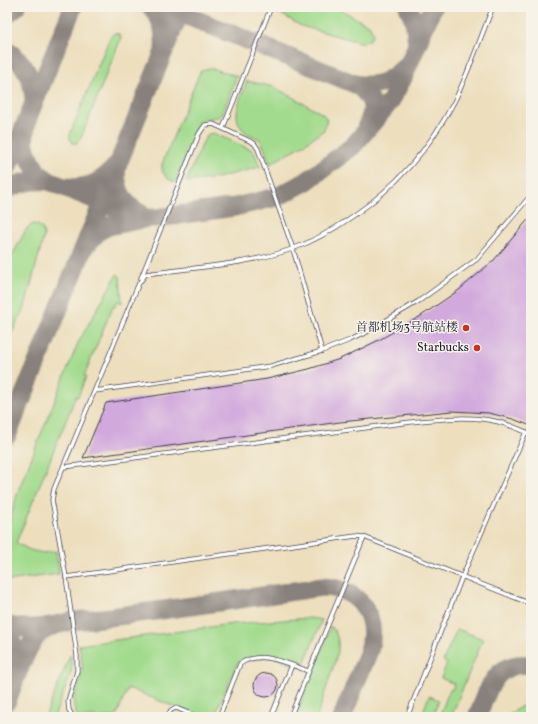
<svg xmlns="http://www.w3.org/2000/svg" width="538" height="724" viewBox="0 0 538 724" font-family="Vollkorn,'Noto Serif SC',serif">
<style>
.green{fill:#a3db8e;stroke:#627e64}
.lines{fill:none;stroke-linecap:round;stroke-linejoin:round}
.taxiway{stroke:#88807c;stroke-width:19}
.building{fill:#d1a9dd}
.lane-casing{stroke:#403e4f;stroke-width:5}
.lane{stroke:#fff;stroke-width:3.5}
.poi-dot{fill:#c8321e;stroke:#f7f3e8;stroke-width:1.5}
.labels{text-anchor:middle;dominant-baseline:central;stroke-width:3;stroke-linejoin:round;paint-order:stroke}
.poi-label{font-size:12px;fill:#22223b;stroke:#f7f3e8;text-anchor:end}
</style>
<rect width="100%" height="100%" fill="#f7f3e8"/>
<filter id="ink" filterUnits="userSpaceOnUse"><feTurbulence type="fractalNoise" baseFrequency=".025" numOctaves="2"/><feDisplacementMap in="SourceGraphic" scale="8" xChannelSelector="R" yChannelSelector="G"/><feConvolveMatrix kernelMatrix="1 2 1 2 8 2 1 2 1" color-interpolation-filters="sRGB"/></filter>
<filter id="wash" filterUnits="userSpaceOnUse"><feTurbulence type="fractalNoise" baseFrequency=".012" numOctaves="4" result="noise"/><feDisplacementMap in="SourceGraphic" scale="16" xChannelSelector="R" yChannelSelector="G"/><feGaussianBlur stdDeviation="0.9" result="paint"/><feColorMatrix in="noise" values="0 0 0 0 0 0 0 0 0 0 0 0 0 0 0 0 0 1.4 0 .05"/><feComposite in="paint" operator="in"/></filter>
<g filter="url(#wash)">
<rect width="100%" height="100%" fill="#eddfbe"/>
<g class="green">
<polygon points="277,7 336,7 370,26 373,33 370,40 363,43 301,26 276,11"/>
<polygon points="114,33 119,34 121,38 81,138 77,143 73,143 70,139 70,134 110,37"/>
<path d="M210 68 237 76 222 115C215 119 208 117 201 121L175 182C166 179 161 173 162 164L200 72 205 69Z"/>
<path d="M247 81 274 87 323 114 327 120 324 130 303 145 270 164C267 158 264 145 260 140 256 136 248 135 244 131 229 117 242 96 247 81Z"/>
<polygon points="213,133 252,150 254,152 260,167 217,178 186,182 205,138 208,134"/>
<path d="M33 224C41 225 43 228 44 236L24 310 7 341V265L27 228Z"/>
<polygon points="117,274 120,276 122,303 117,301 115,306 113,306 84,376 86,377 78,397 76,396 16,543 30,550 43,553 56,551 59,574 7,581 7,532 18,491 78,343"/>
<path d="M310 618 322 620 303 666 298 667 271 656 238 662 214 717H199L128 688 116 717H78C67 699 80 688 82 670 83 662 80 653 79 645L232 624Z"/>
<path d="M331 626C338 634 339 642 338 652L317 717H295Z"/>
<polygon points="457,629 483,639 451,717 439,717 450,689 452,690 454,684 441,678 447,663 443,661"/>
<polygon points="70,655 72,668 70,676 54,717 45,717"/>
<polygon points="429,696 439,700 432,717 421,717"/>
<polygon points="522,706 528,706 523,717 508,717 511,713"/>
</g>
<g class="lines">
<g class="taxiway">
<path d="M151 7C162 18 165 34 164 49"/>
<path d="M165 7 355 84C363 89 373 99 372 110 372 115 368 123 366 128"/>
<polyline points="408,7 414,20 417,44"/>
<polyline points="7,14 16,7"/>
<path d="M7 51C26 62 33 81 34 102"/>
<path d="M355 84C379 88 389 82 407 65"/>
<polyline points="27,121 24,142 27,153 37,172 49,181 132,215 150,218 157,218 235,207 277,197 307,181 353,146 390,102 403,78 433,7"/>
<polyline points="7,169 73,7"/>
<path d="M67 187C89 190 104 180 117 165 114 185 122 204 140 213"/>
<path d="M7 190C20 181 34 180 49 181"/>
<polyline points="88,243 99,231 109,226 144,219"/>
<polyline points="7,436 182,7"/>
<path d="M7 625C23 630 39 629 55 625 62 624 68 621 75 621 158 612 240 599 322 587 359 588 379 615 369 651L342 717"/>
<path d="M7 633C15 647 18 658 17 674"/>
<path d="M7 701C13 685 26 647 37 636 42 631 47 629 53 626"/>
<path d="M477 717C488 690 495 660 531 665"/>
</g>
</g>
<g id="blocks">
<g class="building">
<polygon points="531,216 531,426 513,419 489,413 452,411 340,422 83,458 106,403 267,379 309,369 340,359 379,340 421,316 459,290 494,260"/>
<circle cx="266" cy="685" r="12"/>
</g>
</g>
</g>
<g filter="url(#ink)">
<use href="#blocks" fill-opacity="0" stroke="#403e4f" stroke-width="1"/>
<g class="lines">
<g class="lane-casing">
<g id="lane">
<path d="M493 7C480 38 469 72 454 102 429 150 397 186 353 216 336 228 312 242 292 249 246 265 195 267 146 274L139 283 54 489 52 500 66 577 356 536 364 537 531 604"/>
<polyline points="223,128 271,7"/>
<polyline points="141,278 199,134 205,125 213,124 254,143 258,149 293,249 322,351"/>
<polyline points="95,391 271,366 322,351 350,340 365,333 419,301 477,259 531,195"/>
<path d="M64 467 411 422C440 419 470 415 499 422 510 425 521 430 531 434"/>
<polyline points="66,577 77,656 77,671 68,701 69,710 73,717"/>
<polyline points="167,717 171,710 176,708 198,717"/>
<path d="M219 717 240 664C261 649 288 664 308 671"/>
<polyline points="271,717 292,665"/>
<polyline points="290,717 364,537"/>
<polyline points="407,717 462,577 526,432"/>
<polyline points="529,717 531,712"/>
</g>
</g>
<use href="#lane" class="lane"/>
</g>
</g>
<g class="poi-dot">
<circle cx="466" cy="328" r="4"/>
<circle cx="477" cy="348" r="4"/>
</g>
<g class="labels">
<g class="poi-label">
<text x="458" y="328">首都机场3号航站楼</text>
<text x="469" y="348">Starbucks</text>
</g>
</g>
<rect width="538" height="724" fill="none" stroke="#f7f3e8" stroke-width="24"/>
</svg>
